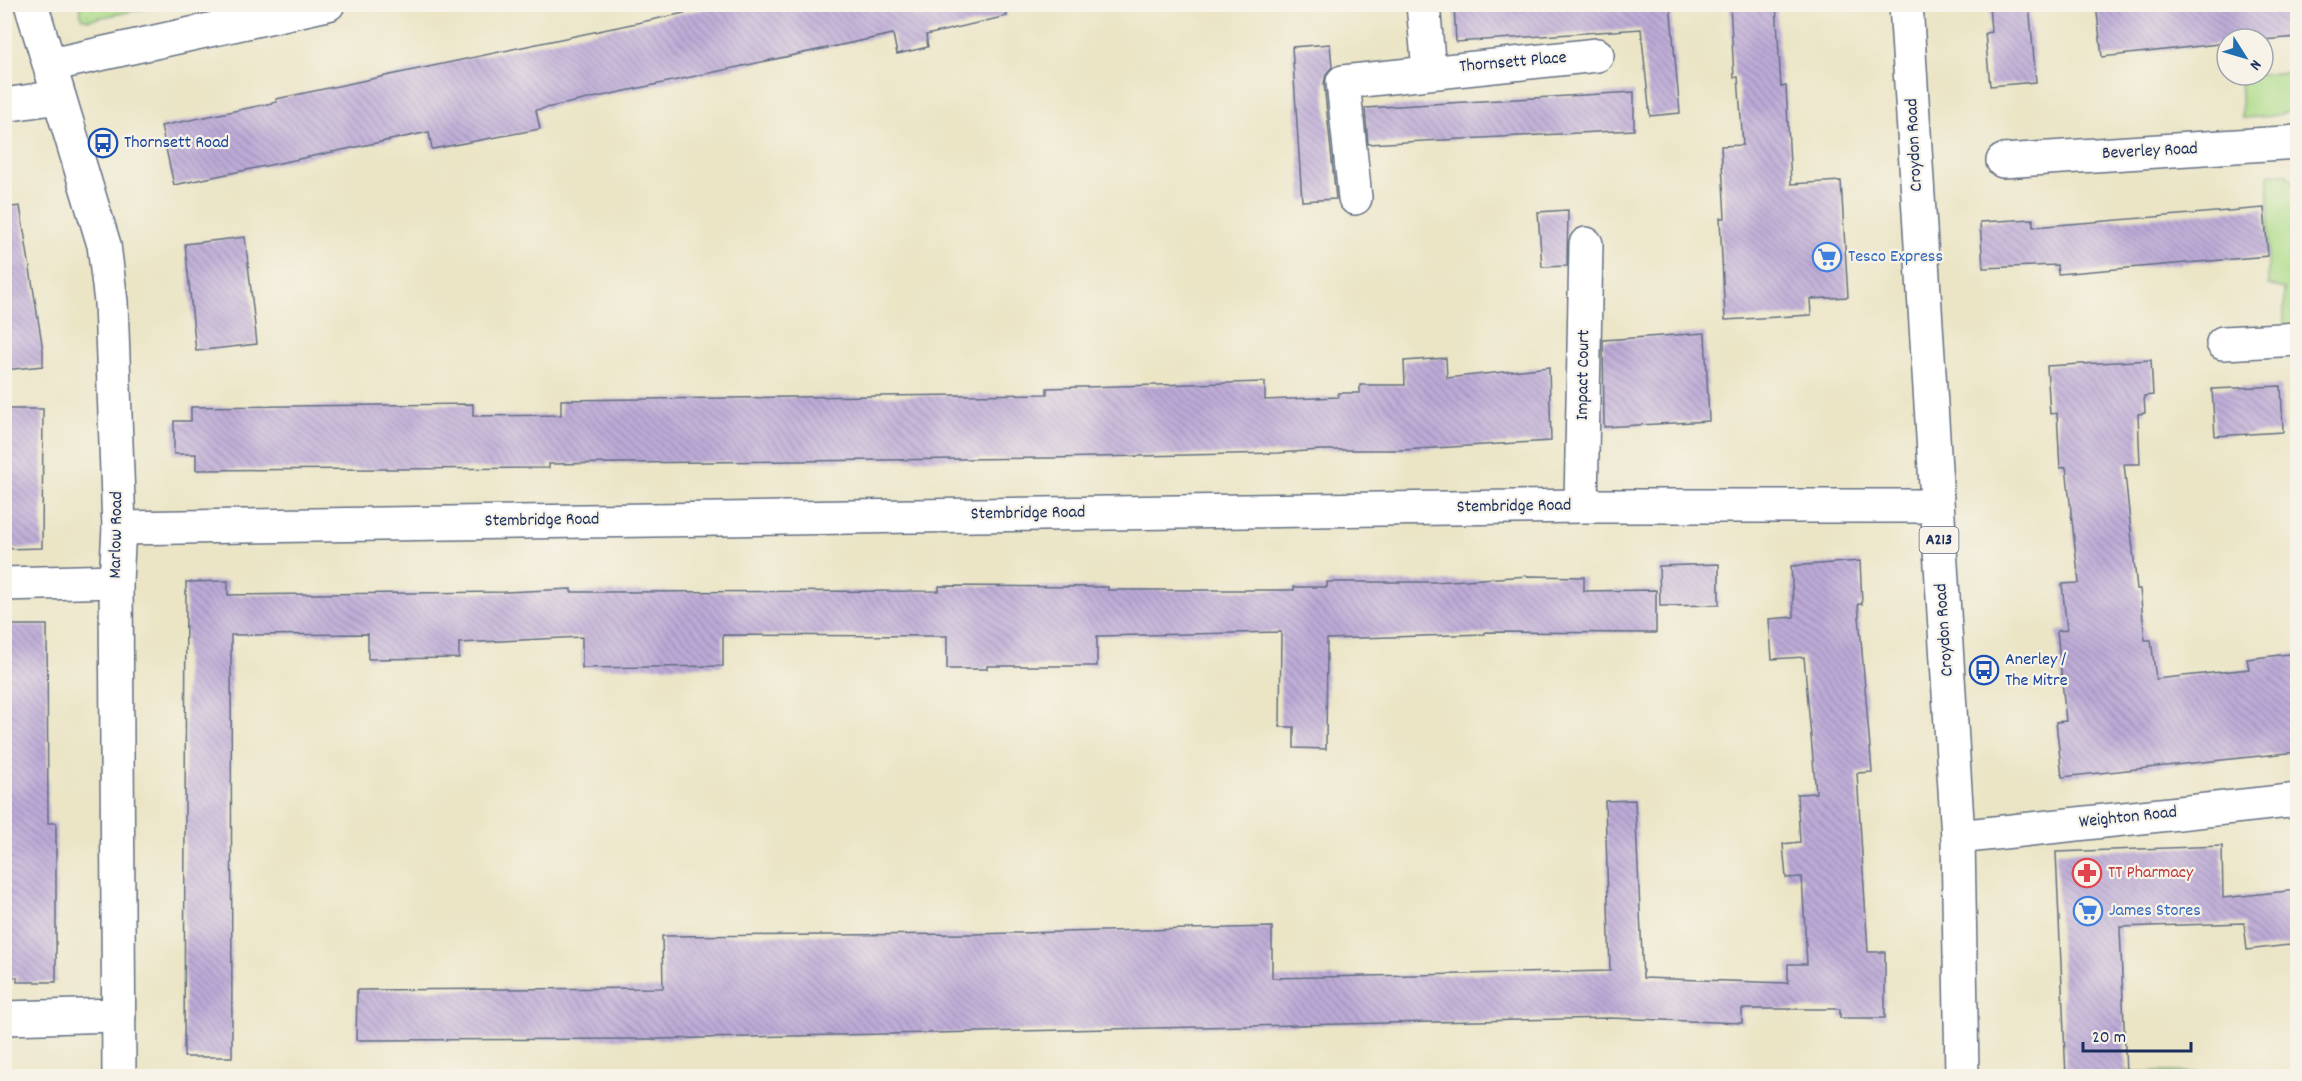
<svg xmlns="http://www.w3.org/2000/svg" width="2302" height="1081" viewBox="0 0 2302 1081" font-family="Dekko,sans-serif">
<style>
.grass{fill:#addb88;stroke:#648573;stroke-width:1.5}
.park{fill:url(#park-tufts);stroke:#648573;stroke-width:1.5}
.garden{fill:url(#garden-dots);stroke:#648573;stroke-width:1.5}
.building{fill:url(#building-back-hatch)}
.lines{fill:none;stroke-linecap:round;stroke-linejoin:round}
.minor-casing{stroke:#646f82;stroke-width:36}
.major-casing{stroke:#646f82;stroke-width:36}
.minor{stroke:#fff;stroke-width:33}
.major{stroke:#fff;stroke-width:33}
.labels{text-anchor:middle;dominant-baseline:central;stroke-width:4.5;stroke-linejoin:round;paint-order:stroke}
.shield{fill:#f7f3e8;stroke:#5d6a87;stroke-width:1.5}
.shield-label{font-size:16px;font-weight:bold;fill:#1b2f5e}
.street-label{font-size:18px;fill:#1b2f5e;stroke:#f7f3e8}
.transit-label{font-size:18px;fill:#164399;stroke:#f7f3e8;text-anchor:start}
.shop-label{font-size:18px;fill:#366cbe;stroke:#f7f3e8;text-anchor:start}
.health-label{font-size:18px;fill:#be3a42;stroke:#f7f3e8;text-anchor:start}
</style>
<defs>
<pattern id="park-tufts" width="24" height="20" patternUnits="userSpaceOnUse" patternTransform="scale(1.5)"><rect width="24" height="20" fill="#addb88"/><path d="M3 7l-1-3M5 7V3M7 7l1-3M15 17l-1-3M17 17v-4M19 17l1-3" fill="none" stroke="#94bc78"/></pattern>
<pattern id="garden-dots" width="8" height="8" patternUnits="userSpaceOnUse" patternTransform="scale(1.5)"><rect width="8" height="8" fill="#addb88"/><path d="M2 2h.1M6 6h.1" fill="none" stroke="#94bc78" stroke-width="1.8" stroke-linecap="round"/></pattern>
<pattern id="building-back-hatch" width="6" height="6" patternUnits="userSpaceOnUse" patternTransform="scale(1.5)"><rect width="6" height="6" fill="#bdabd7"/><path d="M-1 5l2 2M0 0l6 6M5-1l2 2" fill="none" stroke="#998cb2"/></pattern>
</defs>
<rect width="100%" height="100%" fill="#f7f3e8"/>
<filter id="ink" filterUnits="userSpaceOnUse"><feTurbulence type="fractalNoise" baseFrequency=".0167" numOctaves="2"/><feDisplacementMap in="SourceGraphic" scale="12" xChannelSelector="R" yChannelSelector="G"/><feConvolveMatrix kernelMatrix="1 2 1 2 8 2 1 2 1" color-interpolation-filters="sRGB"/></filter>
<filter id="wash" filterUnits="userSpaceOnUse"><feTurbulence type="fractalNoise" baseFrequency=".008" numOctaves="4" result="noise"/><feDisplacementMap in="SourceGraphic" scale="24" xChannelSelector="R" yChannelSelector="G"/><feGaussianBlur stdDeviation="1.35" result="paint"/><feColorMatrix in="noise" values="0 0 0 0 0 0 0 0 0 0 0 0 0 0 0 0 0 1.4 0 .05"/><feComposite in="paint" operator="in"/></filter>
<g filter="url(#wash)">
<rect width="100%" height="100%" fill="#ebe5c6"/>
<g class="grass">
<path d="M2297 72V104C2284 119 2260 116 2242 118L2240 75Z"/>
<polygon points="2269,173 2286,174 2297,185 2297,329 2284,328 2284,289 2268,285"/>
</g>
<polygon class="park" points="2061,1071 2298,1074 2297,1076 2061,1076"/>
<polygon class="garden" points="79,5 79,4 164,5 88,20 82,18"/>
<g id="blocks">
<g class="building">
<polygon points="727,4 1005,4 1007,16 926,35 928,47 897,54 893,34 536,110 540,129 432,149 429,132 174,185 161,126 277,102 276,99"/>
<polygon points="1454,4 1670,4 1680,113 1650,116 1641,29 1456,42"/>
<polygon points="1730,4 1776,4 1781,87 1786,86 1791,184 1841,181 1848,297 1810,299 1811,315 1725,320 1720,218 1725,218 1721,146 1743,145 1738,77 1734,77"/>
<polygon points="1989,4 2029,4 2036,82 1990,86 1985,33 1991,32"/>
<polygon points="2096,4 2298,4 2298,37 2263,40 2227,39 2227,43 2102,57"/>
<polygon points="1330,44 1332,67 1326,74 1324,84 1336,199 1302,201 1292,47"/>
<polygon points="1634,92 1634,130 1368,144 1365,108"/>
<polygon points="20,206 43,350 43,366 4,370 4,208"/>
<polygon points="2264,208 2268,256 2058,274 2057,265 1983,268 1980,222 2033,219 2033,227"/>
<polygon points="1568,210 1567,266 1542,267 1538,212"/>
<polygon points="245,237 257,344 196,351 185,244"/>
<polygon points="1705,333 1709,421 1604,427 1603,340"/>
<polygon points="1446,358 1447,378 1549,367 1551,441 1402,450 1321,450 1278,453 1050,458 623,463 549,464 549,468 196,470 196,454 174,454 174,421 191,421 191,407 473,404 473,416 561,415 561,400 1047,394 1047,388 1265,382 1265,400 1338,397 1338,393 1360,393 1360,385 1405,385 1404,361"/>
<polygon points="2151,360 2153,395 2144,396 2145,413 2138,414 2140,464 2124,464 2137,589 2140,589 2145,640 2151,640 2156,679 2249,669 2247,659 2298,653 2298,752 2062,777 2056,722 2066,721 2057,631 2067,630 2062,584 2079,583 2066,467 2060,468 2057,413 2050,414 2047,366"/>
<polygon points="2281,386 2283,432 2215,436 2212,389"/>
<polygon points="4,409 43,409 42,548 4,549"/>
<polygon points="1860,561 1862,604 1858,604 1872,772 1857,773 1868,952 1885,952 1885,1018 1840,1018 1840,1009 1742,1009 1742,1023 1609,1018 658,1039 356,1040 357,990 663,988 662,936 974,934 1272,927 1272,978 1610,971 1605,801 1635,800 1643,978 1788,983 1788,964 1807,964 1802,877 1786,878 1783,844 1800,842 1797,794 1816,793 1804,657 1772,659 1769,619 1794,617 1791,566"/>
<polygon points="1719,564 1719,605 1660,606 1659,566"/>
<polygon points="1529,576 1584,577 1584,591 1656,590 1656,633 1485,632 1485,634 1327,639 1326,749 1294,748 1294,727 1280,727 1281,632 1097,636 1097,666 987,666 987,669 947,669 947,636 723,635 723,666 582,668 582,637 459,643 459,658 368,659 368,634 231,635 232,1057 184,1057 186,582 228,581 228,595 505,592 571,589 571,592 600,592 939,591 939,586 1108,587 1108,590 1294,590 1294,587 1327,587 1327,582 1434,582"/>
<polygon points="4,625 47,625 48,823 56,823 56,982 17,982 17,977 4,977"/>
<polygon points="2222,846 2223,898 2298,890 2298,944 2247,950 2244,923 2120,927 2126,1074 2066,1077 2056,852"/>
</g>
</g>
</g>
<g filter="url(#ink)">
<use href="#blocks" fill-opacity="0" stroke="#646f82" stroke-width="1.5"/>
<g class="lines">
<g class="minor-casing">
<g id="minor">
<polyline points="31,4 104,245 111,302 119,528 116,581 119,1076"/>
<polyline points="1423,4 1429,71"/>
<polyline points="50,65 328,4"/>
<polyline points="4,105 59,97"/>
<polyline points="2003,161 2298,142"/>
<polyline points="1355,198 1343,82 1597,55"/>
<polyline points="2223,343 2298,339"/>
<polyline points="1581,506 1586,244"/>
<polyline points="119,528 1581,506 1937,506"/>
<polyline points="4,584 116,581"/>
<polyline points="1958,837 2298,800"/>
<polyline points="4,1018 119,1015"/>
</g>
</g>
<g class="major-casing">
<polyline id="major" points="1906,4 1958,837 1962,1076"/>
</g>
<use href="#minor" class="minor"/>
<use href="#major" class="major"/>
</g>
</g>
<defs>
<g id="bus-ring" transform="scale(1.5)"><circle r="9.5" fill="#f7f3e8" stroke="#1a4fb4" stroke-width="1.5"/><path d="M-5-6H5V4H4V6H2V4H-2V6H-4V4H-5ZM-3.5-4V0h7V-4ZM-3.5 1.2v1.5H-2V1.2ZM2 1.2v1.5H3.5V1.2Z" fill="#1a4fb4"/></g>
<g id="supermarket-ring" transform="scale(1.5)"><circle r="9.5" fill="#f7f3e8" stroke="#3f7fe0" stroke-width="1.5"/><path d="M-6-5.5h2.5l.6 2H6L4.5 2H-2.5L-4.4-4H-6ZM-1.5 3.2a1.3 1.3 0 1 0 .1 0ZM3 3.2a1.3 1.3 0 1 0 .1 0Z" fill="#3f7fe0"/></g>
<g id="pharmacy-ring" transform="scale(1.5)"><circle r="9.5" fill="#f7f3e8" stroke="#e0444e" stroke-width="1.5"/><path d="M-2-6h4v4h4v4h-4v4h-4v-4h-4v-4h4Z" fill="#e0444e"/></g>
</defs>
<g fill-rule="evenodd">
<use href="#bus-ring" x="103" y="143"/>
<use href="#supermarket-ring" x="1827" y="257"/>
<use href="#bus-ring" x="1984" y="670"/>
<use href="#pharmacy-ring" x="2087" y="873"/>
<use href="#supermarket-ring" x="2088" y="911"/>
</g>
<g class="labels">
<rect class="shield" x="1919.5" y="527" width="39" height="26" rx="4.5"/>
<g class="shield-label">
<text x="1939" y="540">A213</text>
</g>
<g class="street-label">
<text transform="translate(1513 63) rotate(-5)">Thornsett Place</text>
<text transform="translate(1915 145) rotate(-93)">Croydon Road</text>
<text transform="translate(2150 152) rotate(-3)">Beverley Road</text>
<text transform="translate(1584 375) rotate(-89)">Impact Court</text>
<text transform="translate(1514 507) rotate(-1)">Stembridge Road</text>
<text transform="translate(1028 514) rotate(-1)">Stembridge Road</text>
<text transform="translate(542 521) rotate(-1)">Stembridge Road</text>
<text transform="translate(117 535) rotate(-89)">Marlow Road</text>
<text transform="translate(1945 630) rotate(-94)">Croydon Road</text>
<text transform="translate(2128 818) rotate(-6)">Weighton Road</text>
</g>
<g class="transit-label">
<text x="124" y="143">Thornsett Road</text>
<text x="2005" y="660">Anerley /<tspan x="2005" dy="21">The Mitre</tspan></text>
</g>
<g class="shop-label">
<text x="1848" y="257">Tesco Express</text>
<text x="2109" y="911">James Stores</text>
</g>
<g class="health-label">
<text x="2108" y="873">TT Pharmacy</text>
</g>
</g>
<rect width="2302" height="1081" fill="none" stroke="#f7f3e8" stroke-width="24"/>
<g transform="translate(2245 57) rotate(127)"><circle r="28" fill="#f7f3e8" stroke="#9fa5b1" stroke-width="1.5"/>
<path d="M0-4.5L10 22L0 15L-10 22Z" fill="#1f6fb2"/>
<text y="-9" font-size="16" font-weight="bold" text-anchor="middle" fill="#1b2f5e">N</text>
</g>
<path d="M2083 1042v9h108v-9" fill="none" stroke="#1b2f5e" stroke-width="3"/>
<text x="2092" y="1042" font-size="18" fill="#1b2f5e" stroke="#f7f3e8" stroke-width="4.5" paint-order="stroke">20 m</text>
</svg>
